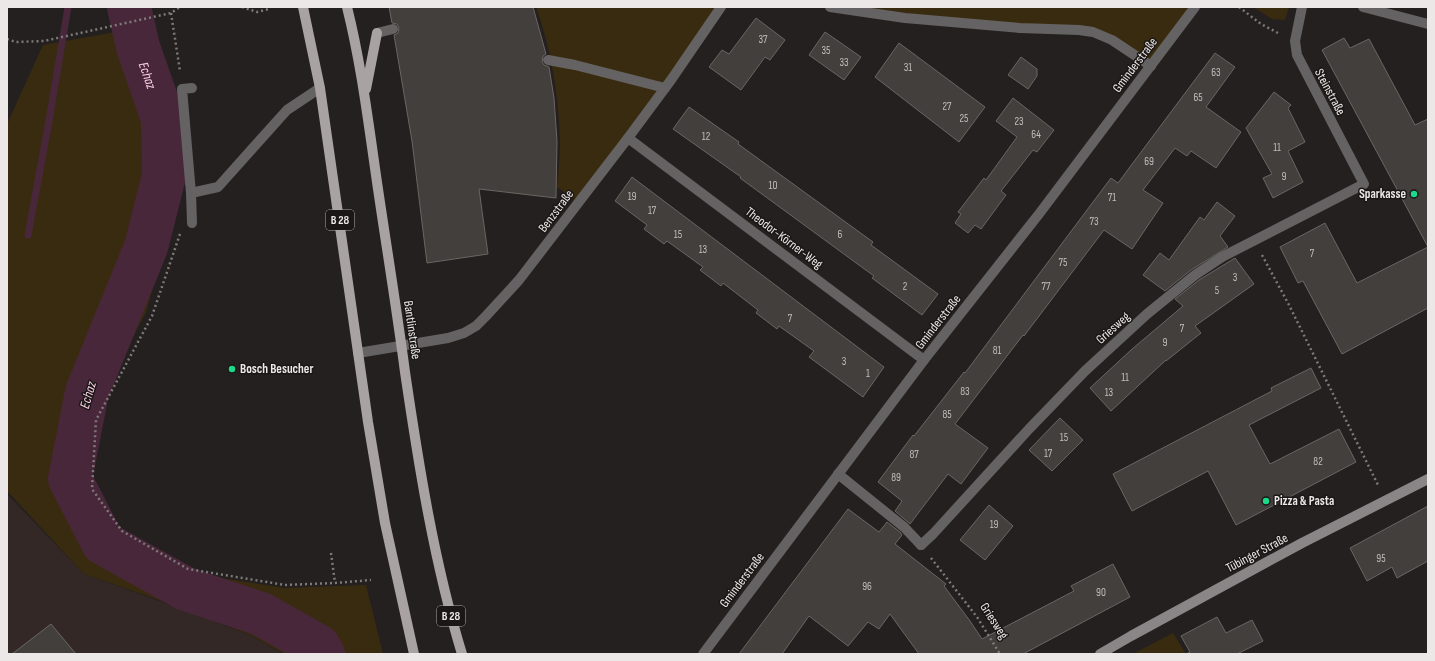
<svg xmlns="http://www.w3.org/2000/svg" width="1435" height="661" viewBox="0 0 1435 661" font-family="'Sofia Sans Condensed',sans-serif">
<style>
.built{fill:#332826}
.green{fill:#392b0f}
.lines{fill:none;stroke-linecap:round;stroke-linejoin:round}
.stream{stroke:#49273a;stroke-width:7}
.river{stroke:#49273a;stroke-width:44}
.building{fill:#433f3c;stroke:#6a6663}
.path{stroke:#7e7a79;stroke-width:2.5;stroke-dasharray:2 3;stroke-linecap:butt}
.lane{stroke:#646262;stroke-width:10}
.street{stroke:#646262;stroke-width:10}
.secondary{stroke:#8a8687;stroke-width:10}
.primary{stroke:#a8a2a3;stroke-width:10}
.poi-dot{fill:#1bd988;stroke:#1b1716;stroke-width:1.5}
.labels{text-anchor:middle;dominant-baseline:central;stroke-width:3;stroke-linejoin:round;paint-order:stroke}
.number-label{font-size:11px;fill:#c1bebc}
.shield{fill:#1b1716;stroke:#ada9a8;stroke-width:1}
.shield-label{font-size:12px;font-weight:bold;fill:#ebe8e7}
.street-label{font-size:13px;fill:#ebe8e7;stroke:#1b1716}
.poi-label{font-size:13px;font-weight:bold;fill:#ebe8e7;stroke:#1b1716;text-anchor:start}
.water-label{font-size:14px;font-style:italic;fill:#fad1e5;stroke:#1b1716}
</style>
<rect width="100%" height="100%" fill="#24201f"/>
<polygon class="built" points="7,494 84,574 182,609 252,636 283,654 7,654"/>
<g class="green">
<path d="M536 7H721L579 202 557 187C558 173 560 158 560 144 559 98 552 51 536 7Z"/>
<polygon points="830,7 1195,7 1151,66 1103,36"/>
<polygon points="1253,7 1289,7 1285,20 1272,19"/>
<polygon points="155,25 168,86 174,156 175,209 146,312 92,417 87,490 121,537 188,573 285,588 366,585 383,654 284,654 252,636 182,608 84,574 7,491 7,124 43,45"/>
<polygon points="1173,633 1186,654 1133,654"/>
</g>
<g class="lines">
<polyline class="stream" points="28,235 49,121 68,7"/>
<path class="river" id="s1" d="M129 7 138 47 163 119 164 176 146 247 87 392 70 479 103 543 186 589 261 614 318 646 323 654"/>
</g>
<g class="building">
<polygon points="389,7 533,7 546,54 543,56 542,62 544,65 549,67 554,98 557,141 556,198 479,189 488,254 427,263 412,141 394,35 398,33 399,28 397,24 392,23"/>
<polygon points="756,18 785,40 770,60 765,57 741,90 709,67 722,50 729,54"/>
<polygon points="825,32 861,57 844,80 809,55"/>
<polygon points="1344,38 1350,48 1369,39 1415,125 1428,119 1428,308 1342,354 1303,281 1298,283 1280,247 1325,223 1357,283 1428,247 1322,50"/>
<polygon points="899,43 985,107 959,142 875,77"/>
<polygon points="1215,53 1235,67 1206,107 1241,132 1216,168 1191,151 1187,156 1175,148 1143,190 1163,203 1132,249 1104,230 1024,336 1023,335 955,424 988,448 961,484 948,474 910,524 895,511 902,501 878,482 913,435 914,436 964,372 965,373 1111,178 1118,183"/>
<polygon points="1021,57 1037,69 1037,76 1028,89 1008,75"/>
<polygon points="1274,92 1291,105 1288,108 1305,142 1288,151 1303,182 1273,198 1263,178 1272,174 1246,128"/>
<polygon points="1013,98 1054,130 1037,152 1033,150 1001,191 1006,195 981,229 975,225 968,233 955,223 961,214 958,212 984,178 986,180 1017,137 996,121"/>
<polygon points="689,107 739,142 738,144 873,242 871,245 938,294 922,315 872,278 874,276 740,178 741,177 673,129"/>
<polygon points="632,177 884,367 863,397 809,357 814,351 779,326 777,329 756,313 758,310 723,283 721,286 700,270 703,267 667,241 664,244 644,229 647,225 615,201"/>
<polygon points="1217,202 1235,216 1220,236 1228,247 1191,270 1165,291 1143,275 1160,253 1169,260 1200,217 1204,220"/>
<polygon points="1235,258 1254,284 1195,326 1201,333 1166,361 1166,360 1111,411 1090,388 1131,350 1183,306 1175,299 1199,280"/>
<polygon points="1311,368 1321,388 1249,425 1270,464 1339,429 1356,462 1236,525 1208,471 1132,511 1113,474 1272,391 1271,388"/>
<polygon points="1060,418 1083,440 1052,471 1029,450"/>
<polygon points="989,505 1013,526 985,560 960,540"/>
<polygon points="1428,506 1428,561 1397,578 1392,567 1367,581 1350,548"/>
<polygon points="848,509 879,532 887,522 900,532 902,535 895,544 946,584 944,586 970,621 982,639 1074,591 1071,586 1113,564 1130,597 1023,654 919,654 890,614 879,629 868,622 848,646 809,616 782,654 739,654"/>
<polygon points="1217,617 1226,633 1252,620 1263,641 1237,654 1186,654 1190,652 1181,636"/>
<polygon points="51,624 76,654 12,654"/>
</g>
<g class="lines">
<g class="path">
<polyline points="242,7 257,12 269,9"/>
<polyline points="1239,7 1261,24 1278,33"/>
<polyline points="171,13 180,71"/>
<polyline points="7,39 16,42 44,41 171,13 180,7"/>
<polyline points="180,234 152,316 96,420 92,489 122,531 188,569 285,585 335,583 371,580"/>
<polyline points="1262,255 1289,305 1378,485"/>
<polyline points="331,553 335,583"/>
<polyline points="931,558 977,617 1000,654"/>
</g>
<g class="lane">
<polyline points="377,33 393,29"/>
<polyline points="548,60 575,65 665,88"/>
<polyline points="191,193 182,89 192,88"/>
<polyline points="192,223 191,193 218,187 287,110 320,88"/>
<polyline points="921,545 933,534 1029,429 1085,371 1147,314 1195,275 1222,257 1364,184 1297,55 1295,41 1302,7"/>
</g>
<g class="street">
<polyline points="830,7 905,18 1020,28 1079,30 1093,32 1112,40 1151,66"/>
<polyline points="1363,7 1428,24"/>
<polyline points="628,138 924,360"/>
<polyline points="358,353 448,338 464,333 476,326 486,316 519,280 628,138 671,80 721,7"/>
<polyline points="838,474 904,527 921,545"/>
<polyline points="703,654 924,360 1039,214 1195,7"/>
</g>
<polyline class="secondary" points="1100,654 1131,636 1302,543 1428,479"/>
<g class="primary">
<polyline points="303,7 320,88 368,422 385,523 414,654"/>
<path d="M347 7C362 67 369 128 378 189 387 250 397 311 405 372 419 467 434 562 462 654"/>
<polyline points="366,89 377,33"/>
</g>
</g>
<g class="poi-dot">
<circle cx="1414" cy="194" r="4"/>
<circle cx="232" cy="369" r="4"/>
<circle cx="1266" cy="501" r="4"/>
</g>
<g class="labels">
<g class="number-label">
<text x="763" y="39">37</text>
<text x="826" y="50">35</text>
<text x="844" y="62">33</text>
<text x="908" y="67">31</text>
<text x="1216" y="72">63</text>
<text x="1198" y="97">65</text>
<text x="947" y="106">27</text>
<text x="964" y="118">25</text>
<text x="1019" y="121">23</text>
<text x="1036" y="134">64</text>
<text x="706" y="136">12</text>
<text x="1277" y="147">11</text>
<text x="1149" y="161">69</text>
<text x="1284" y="176">9</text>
<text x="773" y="185">10</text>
<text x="632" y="196">19</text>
<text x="1112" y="197">71</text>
<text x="652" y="210">17</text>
<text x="1094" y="221">73</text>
<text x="678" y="234">15</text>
<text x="840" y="234">6</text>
<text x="703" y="249">13</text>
<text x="1312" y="253">7</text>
<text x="1063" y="262">75</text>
<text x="1235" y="277">3</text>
<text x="905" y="286">2</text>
<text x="1046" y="286">77</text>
<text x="1217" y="290">5</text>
<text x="790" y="318">7</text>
<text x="1182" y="328">7</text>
<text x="1165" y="342">9</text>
<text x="997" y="350">81</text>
<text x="844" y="361">3</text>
<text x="868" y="373">1</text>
<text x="1125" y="377">11</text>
<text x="965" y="391">83</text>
<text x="1109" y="392">13</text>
<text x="947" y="414">85</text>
<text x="1064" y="437">15</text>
<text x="1048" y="453">17</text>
<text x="914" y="454">87</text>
<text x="1318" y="461">82</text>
<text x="896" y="477">89</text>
<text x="994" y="524">19</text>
<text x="1381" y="558">95</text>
<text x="867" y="586">96</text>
<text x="1101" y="592">90</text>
</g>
<g class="shield">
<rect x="326" y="210" width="28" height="20" rx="3"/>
<rect x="437" y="606" width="28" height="20" rx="3"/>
</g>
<g class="shield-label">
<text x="340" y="220">B 28</text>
<text x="451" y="616">B 28</text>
</g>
<g class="street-label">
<text transform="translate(1135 65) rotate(-53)">Gminderstraße</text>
<text transform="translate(1330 92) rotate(62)">Steinstraße</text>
<text transform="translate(556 211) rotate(-53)">Benzstraße</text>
<text transform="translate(784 238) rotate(37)">Theodor-Körner-Weg</text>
<text transform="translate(938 322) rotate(-52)">Gminderstraße</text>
<text transform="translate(1113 328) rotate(-42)">Griesweg</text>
<text transform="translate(412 330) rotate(82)">Bantlinstraße</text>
<text transform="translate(1257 553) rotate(-28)">Tübinger Straße</text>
<text transform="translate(742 580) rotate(-53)">Gminderstraße</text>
<text transform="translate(994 621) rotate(57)">Griesweg</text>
</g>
<g class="poi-label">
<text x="1406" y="194" text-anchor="end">Sparkasse</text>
<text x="240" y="369">Bosch Besucher</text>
<text x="1274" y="501">Pizza &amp; Pasta</text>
</g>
<g class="water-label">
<text stroke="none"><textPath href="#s1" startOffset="71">Echaz</textPath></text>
<text transform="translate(88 395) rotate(-74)">Echaz</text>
</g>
</g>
<rect width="1435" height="661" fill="none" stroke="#ebe8e7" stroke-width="16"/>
</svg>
